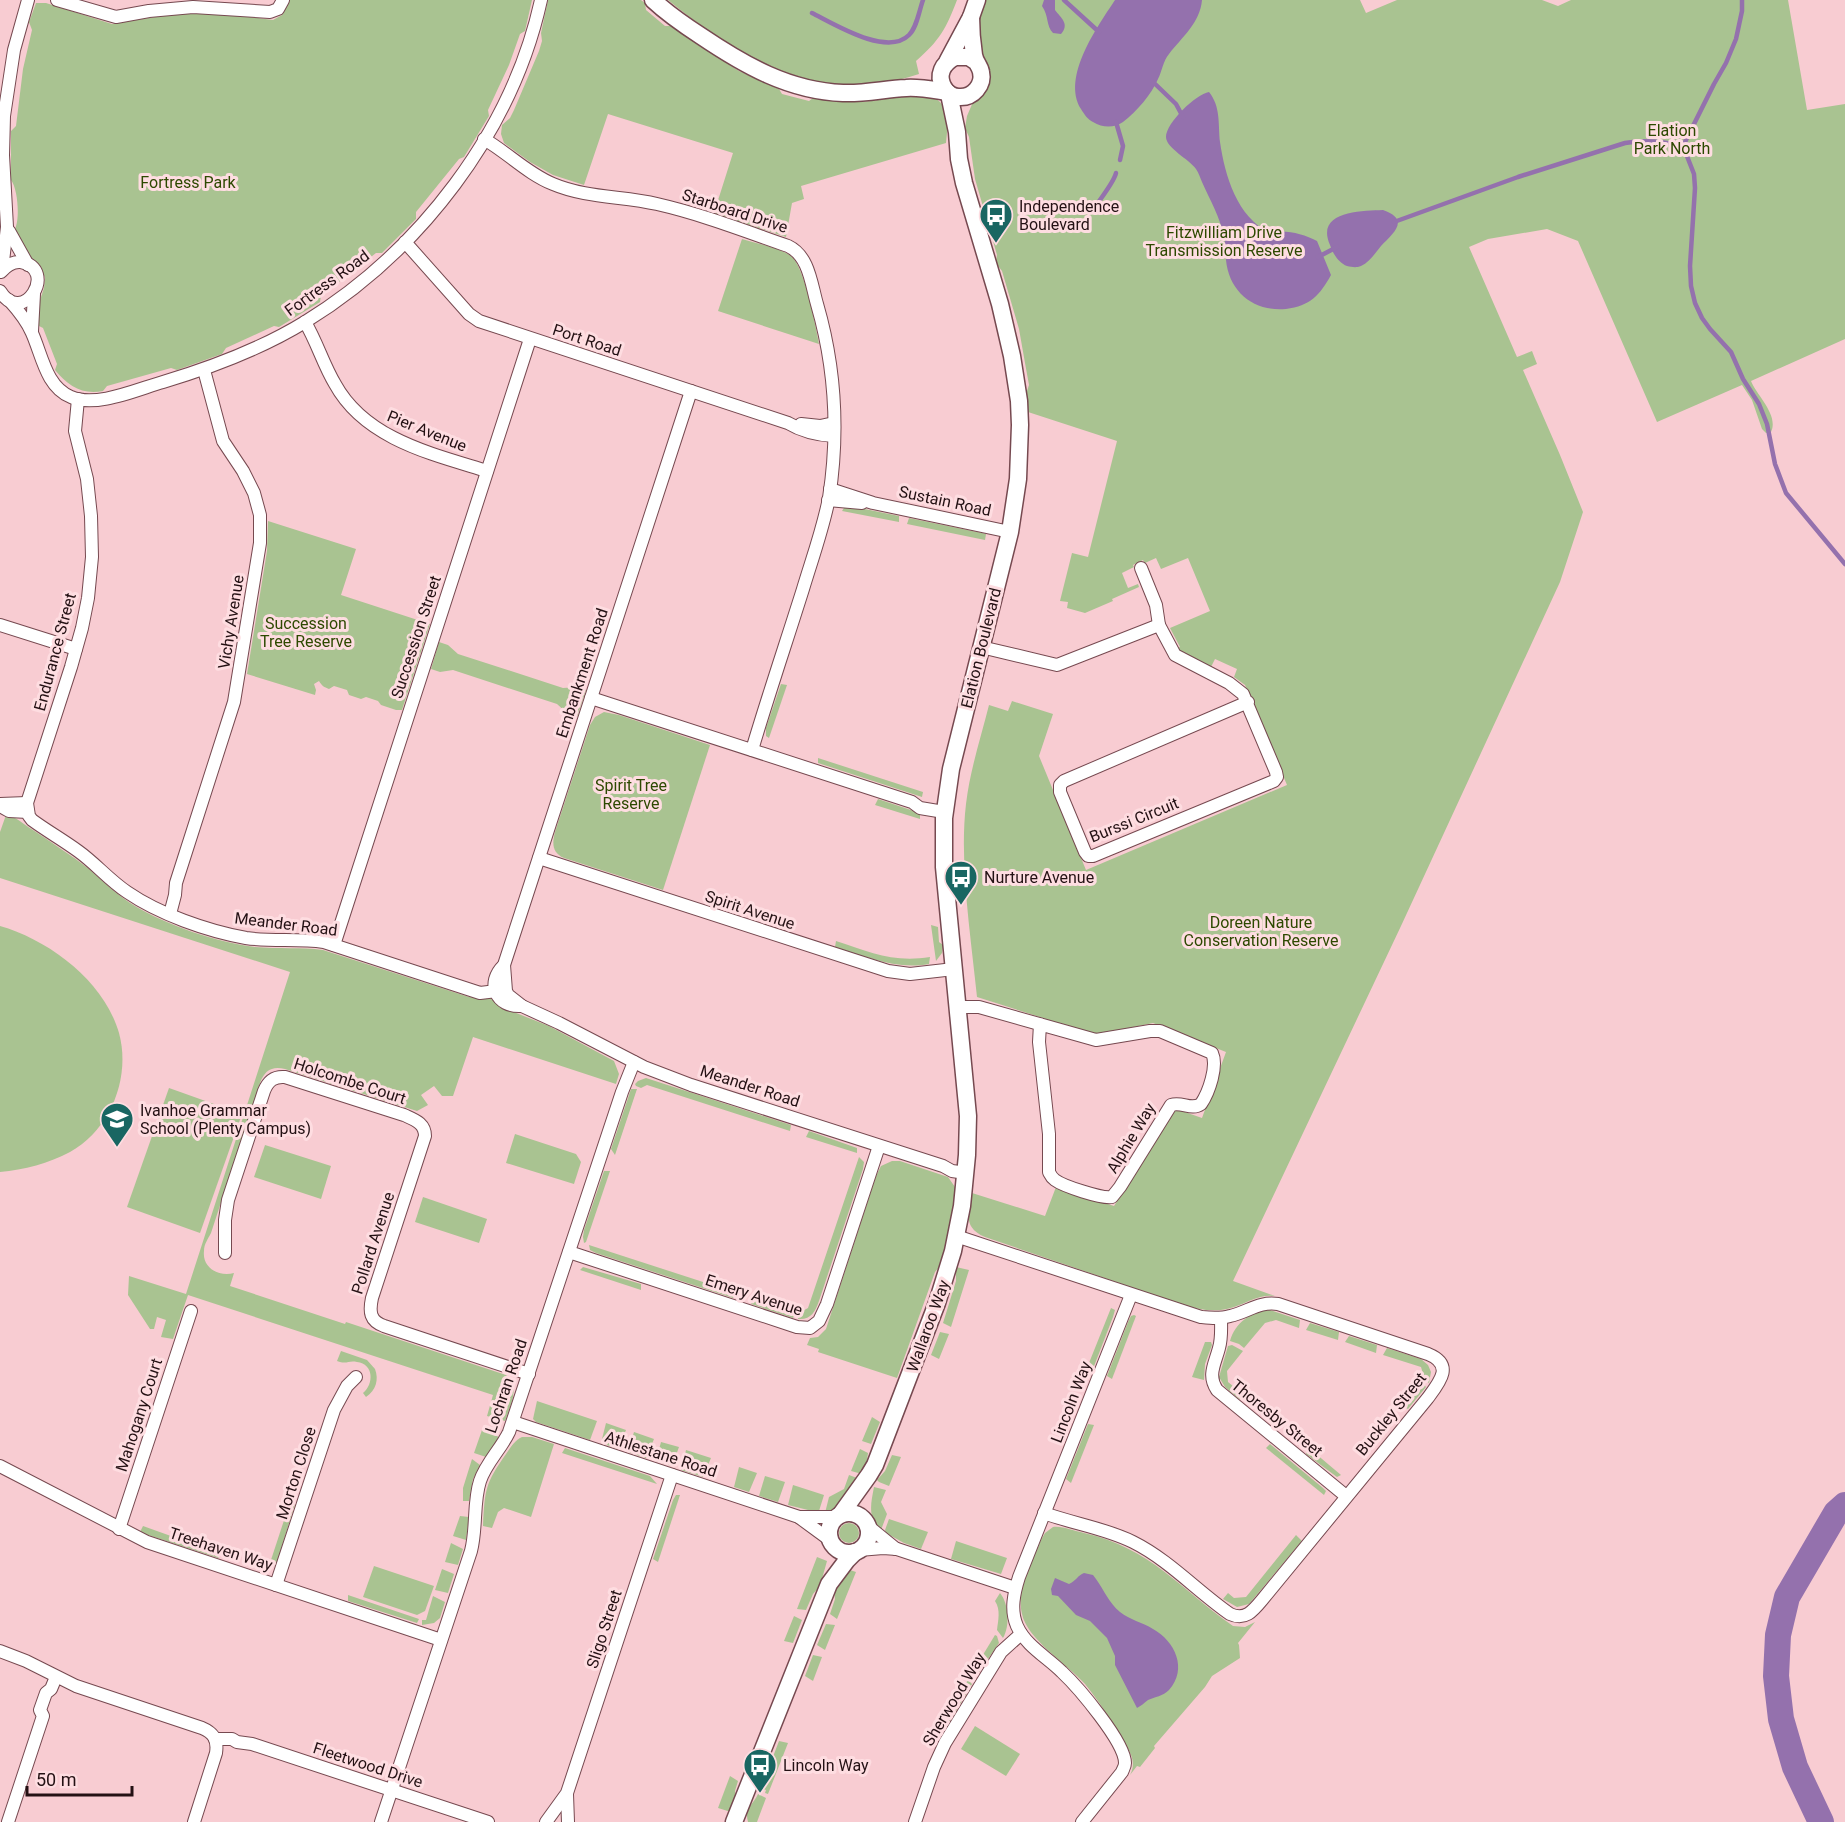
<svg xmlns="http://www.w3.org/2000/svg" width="1845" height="1822" viewBox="0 0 1845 1822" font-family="Roboto,sans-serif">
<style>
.green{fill:#a9c391}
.water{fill:#9471ad}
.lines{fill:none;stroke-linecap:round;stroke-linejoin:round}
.stream{stroke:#9471ad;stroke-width:4.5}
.river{stroke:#9471ad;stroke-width:26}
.street-casing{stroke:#764950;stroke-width:14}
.secondary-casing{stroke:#764950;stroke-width:19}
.street{stroke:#fff;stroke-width:12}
.secondary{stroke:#fff;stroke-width:16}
.labels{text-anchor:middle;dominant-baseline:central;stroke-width:6;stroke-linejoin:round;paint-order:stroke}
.park-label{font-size:16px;fill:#2d4900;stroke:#fedde1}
.poi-label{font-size:16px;fill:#241114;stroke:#fedde1;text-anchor:start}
.street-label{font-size:16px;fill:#241114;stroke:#fedde1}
</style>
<rect width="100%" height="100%" fill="#f8ccd2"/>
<g class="green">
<path d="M290 0H532L525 31 520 34 509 65 488 110 489 116 464 157 459 159 416 212V219L382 253H376L321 296 320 302 279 327 274 326 226 348 222 354 177 370 171 368 107 386 103 391C82 395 68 386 55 370L57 364 43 328 37 325 39 303 44 288 45 278 41 267 26 253 18 240 15 229C20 219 18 189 11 180V131L16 126 23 69 32 30 29 22 36 3H46L112 24 167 15 199 13 243 16 273 20 282 15Z"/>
<path d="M548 0H641L645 3 646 10 665 26H672L739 71 779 89 782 94 809 101 813 98C829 100 844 102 860 102 880 102 927 87 941 103 951 114 947 130 946 143L801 186 804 199 792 203 786 237 714 213 733 153 608 114 584 185 553 175 530 162 504 143 501 134 502 125 510 118 514 110 539 51 542 41 541 33Z"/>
<path d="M668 0H957C946 29 940 40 916 61L919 74C906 78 893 82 879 84 801 95 726 48 668 0Z"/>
<path d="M985 0H1360L1366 13 1397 0H1542L1558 6 1571 0H1788L1807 110 1845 104V339L1751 381C1757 396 1779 415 1771 432L1766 433 1762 429 1752 400 1742 385 1657 422 1578 241 1547 229 1488 239 1469 247 1517 357 1532 351 1537 364 1523 370 1560 455 1583 512 1560 582 1401 926 1233 1281 1275 1296C1259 1294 1249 1302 1234 1307 1217 1313 1200 1310 1183 1305L985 1237C962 1227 969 1213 972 1193L1045 1216 1056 1187 1114 1206 1176 1109 1202 1118 1226 1052 1153 1023 1096 1035 977 997C971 937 959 863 966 804 970 770 981 737 989 705L1008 711 1012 701 1053 714 1039 756 1086 870 1287 785 1245 685 1234 677 1237 669 1215 659 1211 667 1179 651 1178 648 1180 647 1170 628 1210 611 1188 558 1161 569 1156 558 1145 563 1143 560 1133 565 1134 567 1122 573 1128 588 1138 584 1139 587 1112 599 1113 601 1085 613 1067 608 1068 602 1060 601 1072 553 1088 557 1117 441 1028 412 1026 394 1029 385 1025 363 1019 329 1002 271C996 262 995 266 997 255L975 179 969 137 965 128 967 116 973 102 981 58 977 34 980 16Z"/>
<path d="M742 239C757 244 778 247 791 256 804 265 816 327 819 344L718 311Z"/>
<polygon points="855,507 899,516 899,522 842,511 844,508"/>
<polygon points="909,518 982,533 986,534 985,540 907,524"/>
<path d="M268 521 356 549 341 595 430 624 402 710H396L381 705 378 701 366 697 361 699 349 695 347 690 334 686 329 689C324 687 322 686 319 681L314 684 316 690 315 695 247 674 267 551Z"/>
<polygon points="439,642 448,645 458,654 511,671 563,688 577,687 586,690 577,717 568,714 557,704 453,670 440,672 431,669"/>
<polygon points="781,684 787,685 769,738 766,736 766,728"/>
<path d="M604 712 619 715 710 745 663 890 564 858C552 853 552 843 555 832L590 725 595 717Z"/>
<polygon points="818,758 923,792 922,797 818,763"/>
<polygon points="878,799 920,813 920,819 875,805"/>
<path d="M6 815C17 817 23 824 33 830 52 843 71 855 89 869 104 882 118 896 135 906 166 925 219 943 255 947 278 949 301 947 323 950L469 997 490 998 501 1007 549 1026 614 1061 619 1074 616 1084 473 1037 453 1096H442L434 1086 421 1095 428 1105 417 1111 285 1069C272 1066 265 1070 260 1083L211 1233C208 1239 204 1244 204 1251 202 1268 219 1277 234 1273L230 1286 345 1324 346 1322 506 1375C521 1387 510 1406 505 1421L487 1416 493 1395 188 1295 173 1339 161 1337 166 1320 157 1317 154 1329H150L128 1295 129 1276 186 1294 290 972 0 878V832Z"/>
<polygon points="931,925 938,927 939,942 943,945 942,953 936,961"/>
<path d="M0 926C49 940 104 981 119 1033 131 1077 111 1129 70 1152 49 1163 24 1170 0 1172Z"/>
<path d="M836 941C870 952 893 963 930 957L929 964C896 970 867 957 835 947Z"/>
<polygon points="646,1078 791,1125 790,1131 647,1085 641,1088 636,1086 635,1084 638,1081"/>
<polygon points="169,1088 242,1114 200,1233 127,1207"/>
<polygon points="631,1089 637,1089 615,1155 611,1149"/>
<polygon points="809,1131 857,1148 857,1153 806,1137"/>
<polygon points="515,1134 576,1154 581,1162 574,1184 506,1163"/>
<polygon points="265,1145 331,1166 321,1199 254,1177"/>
<path d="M859 1157 864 1162 863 1169 819 1301C815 1312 811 1320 798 1319L799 1313 808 1308Z"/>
<polygon points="892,1161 900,1161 948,1177 955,1187 956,1199 944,1257 940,1266 935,1272 897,1378 818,1352 819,1349 807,1345 810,1338 818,1337 826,1329 876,1176 881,1166"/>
<polygon points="604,1171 610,1171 586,1242 584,1243 583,1237 584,1230"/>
<polygon points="423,1197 487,1219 479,1243 415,1222"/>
<polygon points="589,1245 737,1293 733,1298 596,1253 590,1250"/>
<polygon points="583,1267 641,1284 641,1290 580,1270"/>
<polygon points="956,1267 969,1270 951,1327 943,1323 956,1281"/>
<polygon points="753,1299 796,1313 793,1318 751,1304"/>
<polygon points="1111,1308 1115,1310 1113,1317 1091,1374 1085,1373"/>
<path d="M1270 1310 1300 1320 1299 1328 1276 1320 1265 1323 1244 1348 1239 1344 1230 1341C1235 1323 1251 1311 1270 1310Z"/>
<polygon points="1134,1315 1136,1316 1112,1379 1107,1376 1128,1322 1131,1316"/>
<polygon points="1310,1323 1339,1332 1338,1340 1306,1330"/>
<polygon points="940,1332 949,1334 939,1359 931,1355"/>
<polygon points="1349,1336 1377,1345 1376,1353 1345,1342"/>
<polygon points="1205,1342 1211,1342 1212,1345 1205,1364 1204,1380 1192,1377"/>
<polygon points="1232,1345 1243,1351 1227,1371 1228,1382 1244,1395 1239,1399 1225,1387 1219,1377 1228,1346"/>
<polygon points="1387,1348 1421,1359 1428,1365 1431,1372 1429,1383 1423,1379 1424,1377 1421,1367 1383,1355"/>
<path d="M341 1351 367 1360 375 1369C379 1380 376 1390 366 1397L363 1393C374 1384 374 1364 357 1362 348 1360 347 1365 337 1361Z"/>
<polygon points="1421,1381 1426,1387 1408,1409 1401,1406"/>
<polygon points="537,1401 597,1421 590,1440 536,1422 533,1419"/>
<polygon points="872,1417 880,1422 871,1444 862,1441"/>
<polygon points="606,1423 626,1430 618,1449 601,1443"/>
<polygon points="1088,1424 1094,1425 1071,1483 1066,1479"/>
<polygon points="482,1430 499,1437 486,1457 474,1453"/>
<polygon points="634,1432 654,1439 646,1458 628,1452"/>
<path d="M522 1437H532L554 1444 531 1517 504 1508 498 1512 492 1528 483 1526C485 1489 485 1484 506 1454 511 1447 514 1441 522 1437Z"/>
<polygon points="661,1442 679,1447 672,1466 656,1461"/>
<polygon points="1270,1444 1323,1488 1326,1491 1324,1495 1266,1448"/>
<polygon points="565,1448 650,1476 657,1484 562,1453"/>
<polygon points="1309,1448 1341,1475 1337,1477 1306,1454"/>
<polygon points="860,1449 868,1453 866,1466 862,1474 851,1471"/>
<polygon points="686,1450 711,1458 703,1477 681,1470"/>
<polygon points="892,1455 901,1457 889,1486 879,1482 877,1480 885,1471"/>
<polygon points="472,1459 480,1465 473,1479 469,1501 463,1501 463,1488"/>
<polygon points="739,1467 757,1473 749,1492 734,1487"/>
<polygon points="849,1475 857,1478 837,1509 825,1513 829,1497 844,1489"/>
<polygon points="765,1476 785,1482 778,1502 759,1496"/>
<polygon points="793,1485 824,1495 819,1511 816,1512 788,1505"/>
<path d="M874 1487 886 1490 881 1502 887 1514 881 1530C867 1518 871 1503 874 1487Z"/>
<polygon points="676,1495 680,1495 658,1562 653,1559 673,1500"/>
<polygon points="290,1502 295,1504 277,1562 273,1567 269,1566"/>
<polygon points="460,1516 469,1517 466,1540 453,1536"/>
<polygon points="889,1519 928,1532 921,1549 904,1543 886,1533 885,1530"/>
<circle cx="849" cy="1533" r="10"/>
<polygon points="143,1526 221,1554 218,1558 145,1534 140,1532"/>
<path d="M1053 1527C1063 1526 1074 1531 1084 1533 1151 1548 1180 1589 1233 1626L1245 1627 1255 1622 1238 1643 1239 1645 1240 1658 1212 1676 1205 1687 1154 1746 1155 1748 1140 1767 1137 1766 1130 1775C1138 1761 1128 1749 1121 1737 1110 1719 1099 1701 1085 1684 1067 1664 1027 1639 1022 1614 1016 1589 1032 1562 1041 1540L1045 1533Z"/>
<polygon points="1296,1535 1302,1541 1249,1604 1237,1607 1223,1599 1228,1593 1234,1598 1246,1597"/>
<polygon points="956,1541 1007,1558 1001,1574 951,1559"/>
<polygon points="451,1543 463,1549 458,1565 445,1562"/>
<polygon points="817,1557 827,1561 820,1586 813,1594 806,1610 797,1609"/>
<polygon points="374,1566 434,1586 425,1611 417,1615 363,1597"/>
<polygon points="442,1569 454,1574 448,1593 435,1590"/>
<polygon points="847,1569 856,1572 837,1619 830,1614 835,1599 834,1591"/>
<path d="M1000 1593C1009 1604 1010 1626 1003 1638L997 1630C998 1621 1001 1610 995 1601Z"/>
<polygon points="348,1595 419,1619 417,1623 348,1601"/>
<polygon points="433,1596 445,1602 440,1618 434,1623 422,1625 422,1620 426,1620"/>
<polygon points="794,1616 802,1620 793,1643 784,1641"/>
<polygon points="826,1624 835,1625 825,1650 817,1645"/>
<polygon points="995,1635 997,1636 999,1643 977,1675 972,1673"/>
<polygon points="813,1655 822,1657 813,1681 805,1676"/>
<polygon points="968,1680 972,1684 950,1721 944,1719"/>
<polygon points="975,1726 1020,1754 1006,1776 961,1749"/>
<polygon points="779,1741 788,1743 768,1794 765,1793 766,1790 761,1788"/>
<polygon points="730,1776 738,1781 735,1791 736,1799 731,1812 718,1808"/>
<path d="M758 1794 766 1798 757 1822H748C744 1808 753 1805 758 1794Z"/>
</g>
<g class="water">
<path d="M1044 0H1055V10C1061 18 1070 24 1061 34L1053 33C1046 26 1049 16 1042 6Z"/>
<path d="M1115 0H1202C1200 23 1182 37 1169 54 1163 61 1162 71 1158 79 1151 95 1137 111 1123 122 1114 128 1103 128 1093 122 1088 120 1084 114 1081 109 1061 77 1098 26 1115 0Z"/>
<path d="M1209 92C1221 107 1218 124 1220 142 1225 176 1237 217 1270 233 1285 229 1303 234 1317 241L1331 275C1320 295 1310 306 1286 309 1254 312 1229 292 1226 260 1225 252 1226 245 1224 237 1220 217 1210 200 1202 182 1200 178 1199 173 1196 169 1189 159 1166 148 1166 137 1166 123 1196 94 1209 92Z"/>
<path d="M1383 210C1411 220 1393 233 1381 246 1375 253 1370 262 1361 266 1356 268 1352 267 1347 266 1339 263 1333 254 1330 245 1315 211 1361 211 1383 210Z"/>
<path d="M1084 1573 1093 1575 1096 1579C1104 1590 1109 1603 1120 1612 1130 1620 1142 1622 1153 1629 1175 1641 1188 1669 1169 1690 1163 1696 1155 1697 1148 1700 1144 1703 1141 1706 1137 1708L1115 1665V1656L1107 1638 1090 1621 1076 1615 1058 1596 1052 1595 1051 1589 1055 1578 1069 1584C1076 1581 1078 1575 1084 1573Z"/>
</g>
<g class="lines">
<g class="stream">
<polyline points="1064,0 1099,32"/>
<path d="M812 13C834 24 887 57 909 35 917 27 919 11 923 0"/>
<polyline points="1152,81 1176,104 1183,117"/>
<polyline points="1116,122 1123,146 1120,160"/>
<polyline points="1683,146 1694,174 1695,188 1690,266 1691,286 1695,303 1702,318 1710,329 1731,352 1743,379 1759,404 1767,424 1775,464 1786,493 1845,564"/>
<polyline points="1683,146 1714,84 1726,63 1736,39 1742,11 1742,0"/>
<path d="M1095 207C1101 198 1114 182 1116 173"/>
<path d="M1394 222 1518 177 1625 143C1646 139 1663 142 1683 146"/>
<polyline points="1318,257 1337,247"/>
</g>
<polyline class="river" points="1821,1822 1795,1767 1781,1719 1776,1676 1778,1635 1787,1597 1836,1513 1845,1505"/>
<g class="street-casing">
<g id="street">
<polyline points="57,0 116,17 149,11 193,7 270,12 278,9 283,0"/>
<path d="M484 139C508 153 528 174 553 184 586 198 623 196 657 204 701 214 745 231 788 246 809 256 811 283 817 304 835 366 839 433 829 498 823 529 812 559 803 589 786 643 768 696 752 750"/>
<polyline points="9,231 28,265"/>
<path d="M405 242 469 314 479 321 788 423C803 432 817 435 834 436"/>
<polyline points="2,270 7,227 3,155 4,116 14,50 28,0"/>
<path d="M0 291C23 328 59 269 21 262 12 261 6 266 1 272"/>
<path d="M9 300C18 310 27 321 32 333 42 355 46 387 71 397 96 408 138 389 163 382 213 367 261 349 305 322 419 252 512 132 541 0"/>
<path d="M305 322C317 342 323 364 335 384 365 439 432 454 487 471"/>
<polyline points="32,331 34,294"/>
<path d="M78 399 75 431 87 479 91 516 92 557 88 598 82 628 71 667 27 803 29 816 32 820C47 831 63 840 78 851 95 863 109 880 127 892 159 914 207 931 246 938 272 942 298 938 324 942L480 993 505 990"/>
<polyline points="801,424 820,426 834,423"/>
<polyline points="830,489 873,503 1010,532"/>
<polyline points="828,500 862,503"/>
<polyline points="1141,568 1156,605 1159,625"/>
<polyline points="0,625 76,649"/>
<polyline points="981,647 1057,665 1159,625 1175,655 1229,683 1243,694 1276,772 1277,777 1274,781 1093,856 1088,856 1085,852 1060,792 1060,785 1064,781 1248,702"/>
<polyline points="591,698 912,802 920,808 944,812"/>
<polyline points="0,804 27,803"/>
<polyline points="0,806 9,811 28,812"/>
<polyline points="539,858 888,971 910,974 954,969"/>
<polyline points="170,914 175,895 176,883 234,702 260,543 260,515 254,493 243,471 223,441 204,370"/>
<polyline points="334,945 530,339"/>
<polyline points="504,965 506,991 508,995 522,1006 559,1023 644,1067 691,1085 943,1166 952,1171 966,1173"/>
<path d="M522 1006C496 1008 485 983 504 965L691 391"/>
<path d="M958 1007H979L1096 1040 1150 1031H1160L1212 1053C1218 1066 1209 1092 1201 1104 1191 1111 1182 1101 1171 1105L1120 1187 1112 1197C1102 1199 1063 1186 1055 1180 1051 1177 1051 1176 1049 1172V1134L1039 1042 1040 1024"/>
<path d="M956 1236 1201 1317C1211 1318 1220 1319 1230 1316 1248 1312 1259 1301 1278 1304L1428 1354C1455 1365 1439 1383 1427 1399L1262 1600C1253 1611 1245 1621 1230 1614 1197 1591 1169 1560 1133 1542 1105 1528 1074 1524 1044 1513"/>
<polyline points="569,1252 797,1327 810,1328 819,1321 827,1304 879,1146"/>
<path d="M225 1253V1220L228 1200 264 1091C268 1081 274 1076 285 1077L404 1115C415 1120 425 1123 425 1136L372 1298C369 1312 370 1321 384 1326L529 1374"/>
<path d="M1221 1318C1221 1328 1222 1338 1219 1348 1215 1364 1207 1375 1217 1390L1346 1496"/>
<polyline points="513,1422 799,1517 837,1517"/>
<polyline points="0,1466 147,1542 441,1640"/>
<polyline points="800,1518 830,1540"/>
<polyline points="868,1526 896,1549"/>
<polyline points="119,1529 191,1311"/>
<polyline points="859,1550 883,1548 897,1549 1015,1588"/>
<polyline points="276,1585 334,1410 347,1386 356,1377"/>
<path d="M0 1651 26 1661 76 1686 202 1728C214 1733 218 1740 216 1753L194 1822"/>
<polyline points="215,1739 232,1739 237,1742 252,1744 488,1822"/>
<polyline points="567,1794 568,1822"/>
<polyline points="8,1822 43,1716 40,1710 46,1693 51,1689 56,1677"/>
<path d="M381 1822 471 1551C477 1528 473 1502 480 1481 486 1463 501 1449 509 1432L622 1092 634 1062"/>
<polyline points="546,1822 567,1793 672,1475"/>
<polyline points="915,1822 934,1767 945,1743 1001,1652 1021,1634"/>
<path d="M1082 1822 1122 1772C1123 1769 1125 1767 1125 1763 1125 1742 1078 1687 1062 1672 1047 1657 1026 1646 1017 1626 1010 1610 1014 1593 1019 1577L1131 1295"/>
</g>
</g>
<g class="secondary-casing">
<g id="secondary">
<path d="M653 0C668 14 684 25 701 36 744 65 789 91 843 93 864 94 885 89 906 88 920 87 934 90 947 92"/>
<path d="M971 17C971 30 972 42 974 55 975 62 980 66 981 72 984 85 973 98 959 97 953 97 947 93 944 88 936 75 943 63 955 57H969L975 61"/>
<polyline points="948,60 971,17 977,0"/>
<circle cx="849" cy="1533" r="20"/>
<polyline points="841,1514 869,1475 875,1465 937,1303 953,1251 962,1206 967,1155 968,1116 944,867 944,818 951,769 1010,532 1018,479 1020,425 1019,401 1012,356 1000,304 964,183 959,159 957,132 949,94"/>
<polyline points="734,1822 829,1584 847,1560 855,1552"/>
</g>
</g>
<use href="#street" class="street"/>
<use href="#secondary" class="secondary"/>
</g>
<defs>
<g id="bus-pin" transform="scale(1.725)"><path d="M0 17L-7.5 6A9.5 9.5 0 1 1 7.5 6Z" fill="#196662" stroke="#fedde1"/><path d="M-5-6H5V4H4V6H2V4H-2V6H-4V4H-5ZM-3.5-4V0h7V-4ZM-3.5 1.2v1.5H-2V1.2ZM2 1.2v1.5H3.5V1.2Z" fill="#fff"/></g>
<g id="school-pin" transform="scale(1.725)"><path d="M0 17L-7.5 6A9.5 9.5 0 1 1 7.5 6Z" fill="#196662" stroke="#fedde1"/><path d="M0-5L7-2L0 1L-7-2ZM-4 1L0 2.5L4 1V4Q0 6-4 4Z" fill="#fff"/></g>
</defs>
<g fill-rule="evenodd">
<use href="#bus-pin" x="996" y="215"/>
<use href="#bus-pin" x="961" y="877"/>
<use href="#school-pin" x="117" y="1119"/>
<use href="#bus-pin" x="760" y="1765"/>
</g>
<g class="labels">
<g class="park-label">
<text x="1672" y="130">Elation<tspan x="1672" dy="18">Park North</tspan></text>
<text x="188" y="182">Fortress Park</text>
<text x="1224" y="232">Fitzwilliam Drive<tspan x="1224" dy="18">Transmission Reserve</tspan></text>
<text x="306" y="623">Succession<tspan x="306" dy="18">Tree Reserve</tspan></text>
<text x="631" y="785">Spirit Tree<tspan x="631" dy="18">Reserve</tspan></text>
<text x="1261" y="922">Doreen Nature<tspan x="1261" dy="18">Conservation Reserve</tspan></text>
</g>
<g class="poi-label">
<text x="1019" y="206">Independence<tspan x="1019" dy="18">Boulevard</tspan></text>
<text x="984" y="877">Nurture Avenue</text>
<text x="140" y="1110">Ivanhoe Grammar<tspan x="140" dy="18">School (Plenty Campus)</tspan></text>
<text x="783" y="1765">Lincoln Way</text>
</g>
<g class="street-label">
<text transform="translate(735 211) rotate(18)">Starboard Drive</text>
<text transform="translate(327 283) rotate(-36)">Fortress Road</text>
<text transform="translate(587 340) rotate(18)">Port Road</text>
<text transform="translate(427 431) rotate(22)">Pier Avenue</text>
<text transform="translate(945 501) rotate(12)">Sustain Road</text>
<text transform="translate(231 622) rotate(-81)">Vichy Avenue</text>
<text transform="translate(416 637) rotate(-72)">Succession Street</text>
<text transform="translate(981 648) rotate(-76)">Elation Boulevard</text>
<text transform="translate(55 652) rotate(-75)">Endurance Street</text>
<text transform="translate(582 673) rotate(-72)">Embankment Road</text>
<text transform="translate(1134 820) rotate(-22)">Burssi Circuit</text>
<text transform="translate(750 910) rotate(18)">Spirit Avenue</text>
<text transform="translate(286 924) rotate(7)">Meander Road</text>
<text transform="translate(350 1081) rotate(18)">Holcombe Court</text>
<text transform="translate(750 1086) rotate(18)">Meander Road</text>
<text transform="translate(1131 1138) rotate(-59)">Alphie Way</text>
<text transform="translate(373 1243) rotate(-72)">Pollard Avenue</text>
<text transform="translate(754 1295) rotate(18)">Emery Avenue</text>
<text transform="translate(928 1326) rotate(-70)">Wallaroo Way</text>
<text transform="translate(506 1386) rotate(-71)">Lochran Road</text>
<text transform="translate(1071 1402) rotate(-69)">Lincoln Way</text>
<text transform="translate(1391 1414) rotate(-51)">Buckley Street</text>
<text transform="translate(139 1415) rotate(-72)">Mahogany Court</text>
<text transform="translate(1277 1418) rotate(39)">Thoresby Street</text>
<text transform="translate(661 1454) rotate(18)">Athlestane Road</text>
<text transform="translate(296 1473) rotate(-72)">Morton Close</text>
<text transform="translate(221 1549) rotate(18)">Treehaven Way</text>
<text transform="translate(604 1629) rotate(-72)">Sligo Street</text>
<text transform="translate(954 1699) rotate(-59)">Sherwood Way</text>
<text transform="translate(368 1765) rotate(18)">Fleetwood Drive</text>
</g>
</g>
<path d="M27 1786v9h105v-9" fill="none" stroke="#241114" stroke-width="3"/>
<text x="36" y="1786" font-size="18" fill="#241114" stroke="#fedde1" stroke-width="4.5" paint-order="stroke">50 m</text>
</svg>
